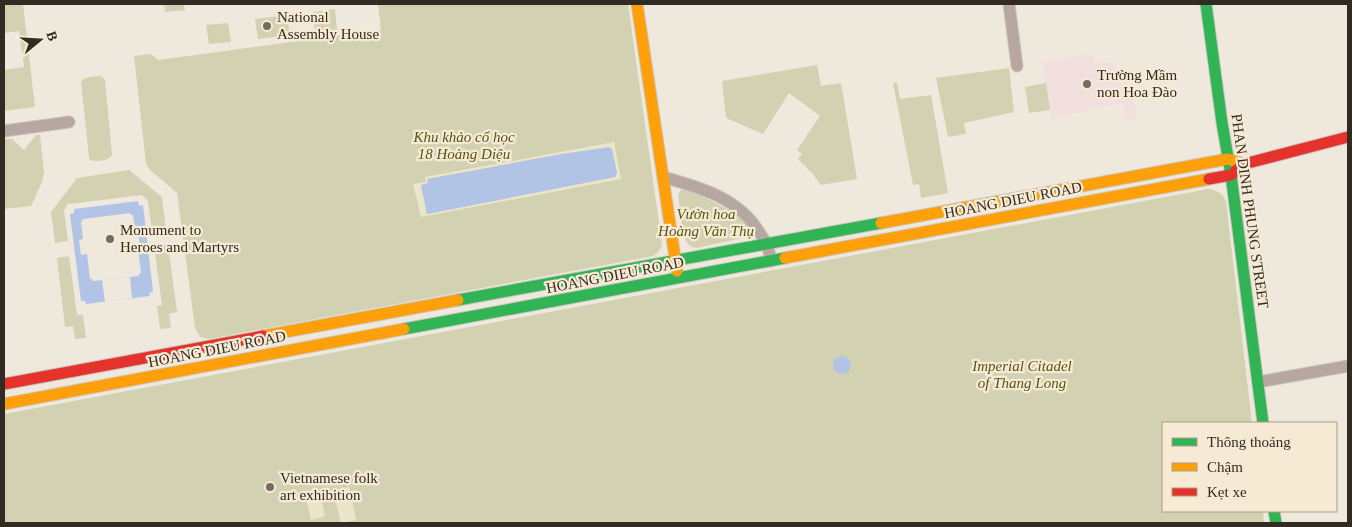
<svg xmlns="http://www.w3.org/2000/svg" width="1352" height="527" viewBox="0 0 1352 527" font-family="'Times New Roman',serif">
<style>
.education{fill:#f2e0df}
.green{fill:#d2d2b2}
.sand{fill:#ede5cb;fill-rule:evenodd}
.water{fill:#b1c4e5;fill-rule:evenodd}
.pier{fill:#efe8dd}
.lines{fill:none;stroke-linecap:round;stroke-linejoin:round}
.street-casing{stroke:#cbc5bd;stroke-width:13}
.fast-casing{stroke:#cbc5bd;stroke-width:13}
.slow-casing{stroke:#cbc5bd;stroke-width:13}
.jam-casing{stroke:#cbc5bd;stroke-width:13}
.street{stroke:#b6a7a1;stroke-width:11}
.fast{stroke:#30b455;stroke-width:11}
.slow{stroke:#ff9f0a;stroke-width:11}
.jam{stroke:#e5322d;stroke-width:11}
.poi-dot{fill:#736d64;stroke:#f7ead5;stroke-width:2}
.labels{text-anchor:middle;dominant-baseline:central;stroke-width:4.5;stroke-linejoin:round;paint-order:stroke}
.poi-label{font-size:15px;fill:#302b23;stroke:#f7ead5;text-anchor:start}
.park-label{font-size:15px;font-style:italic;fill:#535712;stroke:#f7ead5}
.street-label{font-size:15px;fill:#302b23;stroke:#f7ead5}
</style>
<rect width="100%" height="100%" fill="#efe8dd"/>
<polygon class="education" points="1093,54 1095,64 1115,61 1119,77 1126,76 1129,89 1131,89 1138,118 1126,121 1122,103 1051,119 1042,61"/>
<g class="green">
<polygon points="4,4 23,4 35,107 4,111 4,70 24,67 19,31 4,33"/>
<polygon points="164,4 184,4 185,10 165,12"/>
<path d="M378 4H628L661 237C663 246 661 251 653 256L209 339 200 337 195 328 177 193 150 170 146 164 134 56 151 54 158 60 381 30Z"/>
<polygon points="335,9 337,30 315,32 313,12"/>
<polygon points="287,15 290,35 258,39 255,19"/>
<polygon points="228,23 231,42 209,44 206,25"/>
<polygon points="817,65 821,86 841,83 857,179 821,185 812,173 798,159 802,154 797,150 820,116 789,93 763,134 726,118 722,81"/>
<polygon points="1009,68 1014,112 964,123 966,134 948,137 936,78"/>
<path d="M99 76 102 77 105 80 112 155C109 161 96 162 90 160L89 157 81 82 85 78Z"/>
<polygon points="893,83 897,83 900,99 931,95 948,193 921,198 919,184 913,185"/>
<polygon points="1046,83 1050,110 1029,113 1025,87"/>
<polygon points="36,135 40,135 44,173 42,182 31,206 4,209 4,139 12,139 24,150"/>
<polygon points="129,170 162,197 166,230 152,232 148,201 142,195 68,204 64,210 68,241 55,243 51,212 77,178"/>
<path d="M684 189C702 196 748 215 753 234L752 236 696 248C692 247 689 246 687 242 681 233 680 206 678 195L681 190Z"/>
<path d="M1208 189C1217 190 1223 193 1226 202L1252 423H1163V511H1263L1264 523H4V414Z"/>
<polygon points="168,244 177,312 169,314 171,328 160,329 157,306 162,305 154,246"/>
<polygon points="69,256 77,315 83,315 86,338 75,339 73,326 65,327 57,258"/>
</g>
<g class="sand">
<path d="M614 142 621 179 421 217 413 184 426 182 425 177ZM612 148 617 173 615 177 427 214 421 185 428 183V179L562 154Z"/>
<polygon points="349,487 356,520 341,523 333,491"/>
<polygon points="320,494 325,516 311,520 306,498"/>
</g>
<g class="water">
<polygon points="609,147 612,150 617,173 615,177 427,214 421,185 428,183 427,179 562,154"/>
<path d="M138 201 139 206 143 205 153 292 149 293 150 296 86 304 85 301H81L70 214 74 213V209ZM130 213 131 215H133L135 233H138L140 247 138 248 141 273 139 274V276L93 281 92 279H90L87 254 81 255 79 240 83 239 81 222 82 221 83 219Z"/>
<circle cx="842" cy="365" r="9"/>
</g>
<polygon class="pier" points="130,277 132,298 105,302 102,280"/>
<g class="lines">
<g class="street-casing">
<g id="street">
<polyline points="1009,4 1017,66"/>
<polyline points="4,131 69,122"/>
<path d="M663 177C699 187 739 198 759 232 762 236 765 241 767 246 769 250 770 256 771 261"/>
<polyline points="1258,382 1348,366"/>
</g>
</g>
<g class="fast-casing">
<g id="fast">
<polyline points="1206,4 1222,123 1231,175 1263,423"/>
<polyline points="458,300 881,223"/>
<polyline points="404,329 785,258"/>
<polyline points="1274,511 1276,523"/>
</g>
</g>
<g class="slow-casing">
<g id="slow">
<polyline points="637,4 677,271"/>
<polyline points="881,223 1228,159 1244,164"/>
<polyline points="785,258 1209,179"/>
<polyline points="263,336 458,300"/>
<polyline points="4,404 404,329"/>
</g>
</g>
<g class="jam-casing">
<g id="jam">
<polyline points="1209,179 1231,175 1244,164 1348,137"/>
<polyline points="4,384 263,336"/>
</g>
</g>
<use href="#street" class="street"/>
<use href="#fast" class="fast"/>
<use href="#slow" class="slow"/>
<use href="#jam" class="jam"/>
</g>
<g class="poi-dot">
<circle cx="267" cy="26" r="5"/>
<circle cx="1087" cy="84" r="5"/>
<circle cx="110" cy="239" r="5"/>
<circle cx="270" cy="487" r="5"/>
</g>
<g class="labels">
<g class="poi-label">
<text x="277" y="17">National<tspan x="277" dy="17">Assembly House</tspan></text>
<text x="1097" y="75">Trường Mầm<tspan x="1097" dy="17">non Hoa Đào</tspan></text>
<text x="120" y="230">Monument to<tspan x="120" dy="17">Heroes and Martyrs</tspan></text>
<text x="280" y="478">Vietnamese folk<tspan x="280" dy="17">art exhibition</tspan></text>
</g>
<g class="park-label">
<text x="464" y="137">Khu khảo cổ học<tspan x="464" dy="17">18 Hoàng Diệu</tspan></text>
<text x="706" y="214">Vườn hoa<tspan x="706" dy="17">Hoàng Văn Thụ</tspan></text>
<text x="1022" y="366">Imperial Citadel<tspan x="1022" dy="17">of Thang Long</tspan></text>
</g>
<g class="street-label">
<text transform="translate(1013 200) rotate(-11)">HOANG DIEU ROAD</text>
<text transform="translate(1250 211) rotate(82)">PHAN DINH PHUNG STREET</text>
<text transform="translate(615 275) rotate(-11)">HOANG DIEU ROAD</text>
<text transform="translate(217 349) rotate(-11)">HOANG DIEU ROAD</text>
</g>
</g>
<rect width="1352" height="527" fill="none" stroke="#302b23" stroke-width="10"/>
<rect x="1162" y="422" width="175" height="90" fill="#f7ead5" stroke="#a79e8e"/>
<rect x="1172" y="438" width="25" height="8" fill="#30b455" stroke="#a79e8e"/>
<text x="1207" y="447" font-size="15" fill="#302b23">Thông thoáng</text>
<rect x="1172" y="463" width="25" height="8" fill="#ff9f0a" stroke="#a79e8e"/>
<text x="1207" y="472" font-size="15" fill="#302b23">Chậm</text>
<rect x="1172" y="488" width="25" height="8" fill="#e5322d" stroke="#a79e8e"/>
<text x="1207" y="497" font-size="15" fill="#302b23">Kẹt xe</text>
<g transform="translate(40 40) rotate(72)" stroke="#f7ead5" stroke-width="4" paint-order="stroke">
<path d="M0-4L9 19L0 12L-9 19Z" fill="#302b23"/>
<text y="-8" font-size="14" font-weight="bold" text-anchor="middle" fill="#302b23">B</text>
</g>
</svg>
